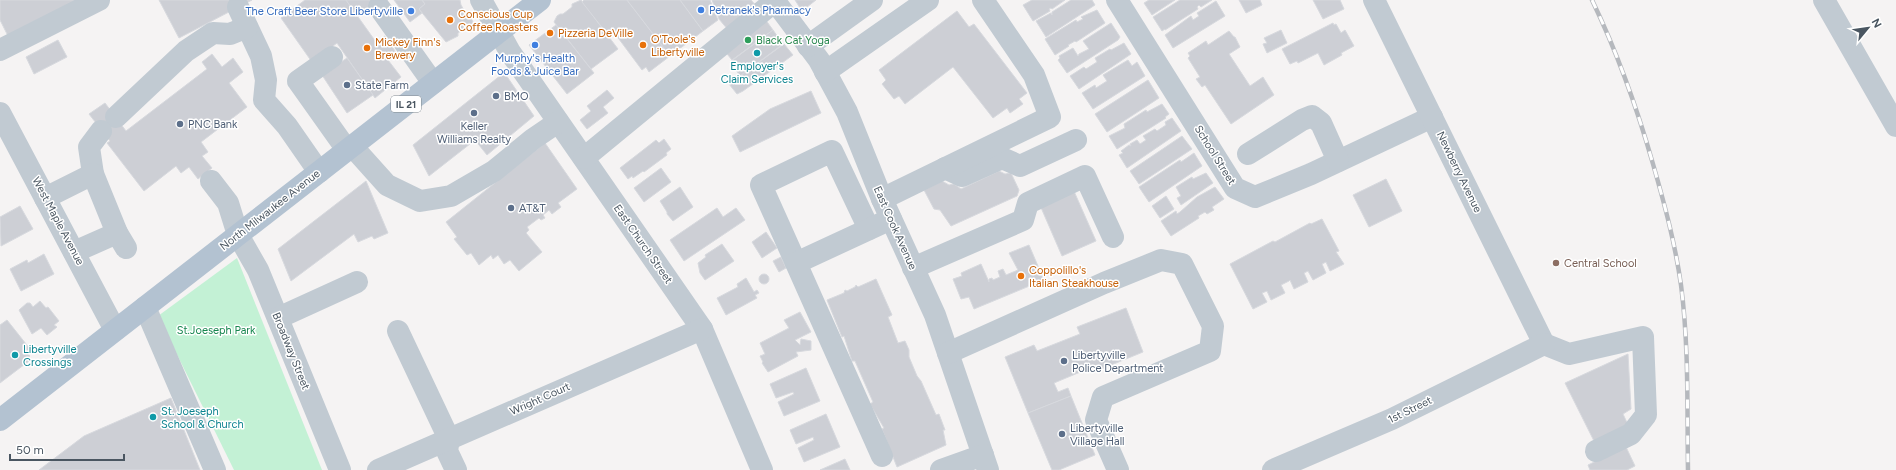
<svg xmlns="http://www.w3.org/2000/svg" width="1896" height="470" viewBox="0 0 1896 470" font-family="Figtree,sans-serif">
<style>
.green{fill:#c3f1d5}
.building{fill:#cdcfd5;stroke:#d7d9de}
.lines{fill:none;stroke-linecap:round;stroke-linejoin:round}
.minor{stroke:#c1cad2;stroke-width:22}
.major{stroke:#b3c2d1;stroke-width:22}
.rail-casing{stroke:#b5b8bd;stroke-width:4.5}
.rail{stroke:#fff;stroke-width:3;stroke-dasharray:9;stroke-linecap:butt}
.shop-dot{fill:#3f7fe0;stroke:#fff;stroke-width:1.5}
.food-dot{fill:#e8710a;stroke:#fff;stroke-width:1.5}
.leisure-dot{fill:#2e9e5b;stroke:#fff;stroke-width:1.5}
.culture-dot{fill:#0f9aa8;stroke:#fff;stroke-width:1.5}
.service-dot{fill:#5c6f8a;stroke:#fff;stroke-width:1.5}
.education-dot{fill:#8d6e63;stroke:#fff;stroke-width:1.5}
.labels{text-anchor:middle;dominant-baseline:central;stroke-width:3;stroke-linejoin:round;paint-order:stroke}
.shield{fill:#fff;stroke:#808990;stroke-width:1}
.shield-label{font-size:10px;font-weight:bold;fill:#4a5661}
.shop-label{font-size:11px;fill:#366cbe;stroke:#fff;text-anchor:start}
.food-label{font-size:11px;fill:#c56008;stroke:#fff;text-anchor:start}
.leisure-label{font-size:11px;fill:#27864d;stroke:#fff;text-anchor:start}
.culture-label{font-size:11px;fill:#0d838f;stroke:#fff;text-anchor:start}
.service-label{font-size:11px;fill:#4e5e75;stroke:#fff;text-anchor:start}
.street-label{font-size:11px;fill:#4a5661;stroke:#fff}
.education-label{font-size:11px;fill:#785e54;stroke:#fff;text-anchor:start}
.park-label{font-size:11px;fill:#17864f;stroke:#fff}
</style>
<rect width="100%" height="100%" fill="#f5f3f3"/>
<polygon class="green" points="237,258 322,470 234,470 158,316"/>
<g class="building">
<polygon points="0,0 85,0 9,38 0,20"/>
<polygon points="159,0 252,0 179,38"/>
<polygon points="305,0 346,0 376,42 385,36 397,54 388,60 401,77 375,98 337,43 312,62 281,18"/>
<polygon points="346,0 379,0 358,17"/>
<polygon points="394,0 422,0 425,4 419,9 422,13 410,22"/>
<polygon points="422,0 460,0 461,5 468,17 471,18 473,22 472,25 466,27 458,33 458,36 446,42 419,9 425,4"/>
<polygon points="581,0 618,49 591,69 554,22 557,16 560,14 563,14 572,7 572,4"/>
<polygon points="584,0 627,0 670,56 649,72 646,67 642,70 613,31 608,35 582,2"/>
<polygon points="627,0 680,0 703,31 670,56"/>
<polygon points="680,0 710,0 718,20 703,31"/>
<polygon points="712,0 751,0 758,8 729,31 719,19"/>
<polygon points="795,0 816,0 802,11"/>
<polygon points="1032,0 1065,0 1052,9 1051,8 1049,9 1050,11 1033,21 1023,5"/>
<polygon points="1071,0 1092,0 1095,5 1046,37 1036,21 1051,13 1052,15 1052,12"/>
<polygon points="1149,0 1175,0 1152,15 1144,3"/>
<polygon points="1180,0 1212,0 1201,7 1199,5 1197,7 1198,9 1165,30 1165,29 1162,31 1153,17"/>
<polygon points="1239,0 1260,0 1262,5 1246,13"/>
<polygon points="1313,0 1340,0 1344,9 1323,19"/>
<polygon points="1216,1 1225,16 1173,48 1165,35 1191,16 1193,20 1199,16 1197,13"/>
<polygon points="1097,10 1105,23 1076,42 1075,41 1068,45 1069,46 1055,55 1045,39 1076,20 1077,22 1083,19 1081,17"/>
<polygon points="957,11 969,27 974,24 1027,93 1019,99 1023,104 1010,113 1007,108 993,118 953,67 905,104 899,96 894,99 882,84 886,80 879,70"/>
<polygon points="765,19 773,30 732,60 723,49"/>
<polygon points="1111,23 1120,37 1118,40 1067,73 1058,60 1060,58 1059,56 1073,48 1078,56 1079,54 1089,49 1083,41"/>
<polygon points="1333,23 1334,25 1336,24 1341,33 1345,30 1354,46 1341,53 1342,55 1324,65 1318,53 1298,63 1297,61 1290,64 1282,49"/>
<polygon points="556,25 594,73 567,94 529,45"/>
<polygon points="773,30 783,44 740,76 730,62"/>
<polygon points="1281,30 1287,43 1267,53 1263,44 1267,43 1264,38"/>
<polygon points="1229,31 1234,37 1235,37 1240,47 1229,54 1250,86 1263,77 1274,95 1231,124 1205,85 1202,87 1196,79 1200,77 1188,58 1190,56 1188,53 1206,41 1208,45"/>
<polygon points="58,40 67,57 34,74 26,57"/>
<polygon points="1124,43 1131,54 1079,89 1070,76 1084,67 1086,69 1097,62 1095,58 1110,49 1111,50"/>
<polygon points="784,44 793,55 743,91 737,94 729,84"/>
<polygon points="212,54 222,67 233,58 243,72 229,83 247,107 201,142 208,152 202,156 212,168 198,179 189,167 181,173 176,166 144,191 107,143 110,141 89,114 105,103 126,131 207,69 202,62"/>
<polygon points="347,58 373,95 347,113 322,75"/>
<polygon points="1128,60 1132,66 1137,62 1145,76 1093,109 1082,93 1095,85 1096,88 1107,81 1103,75"/>
<polygon points="501,75 506,75 534,116 487,155 475,140 429,176 413,145"/>
<polygon points="1148,80 1159,98 1107,132 1095,114"/>
<polygon points="607,90 614,98 603,107 608,113 587,129 580,120 591,111 587,106"/>
<polygon points="811,91 821,113 740,152 732,136 770,109"/>
<polygon points="1162,104 1169,114 1165,117 1166,118 1117,149 1109,136 1125,128 1124,124 1146,110 1147,112"/>
<polygon points="1172,118 1181,131 1127,168 1119,155 1123,153 1121,151 1129,145 1131,146 1130,144 1137,140 1140,144 1146,140 1143,136 1155,129 1157,131 1166,125 1165,122"/>
<polygon points="1182,136 1192,149 1139,184 1130,171"/>
<polygon points="664,139 671,149 666,153 667,155 644,172 643,171 633,178 632,176 628,179 620,168 656,140 659,143"/>
<polygon points="545,143 577,189 558,203 561,207 552,214 549,210 543,215 545,218 541,220 539,218 527,227 529,230 526,233 542,252 519,271 510,260 504,264 498,255 493,259 491,255 479,265 471,253 467,255 454,239 457,237 446,222"/>
<polygon points="1194,153 1202,166 1149,202 1139,187 1180,160 1181,162"/>
<polygon points="661,168 671,182 644,202 634,188"/>
<polygon points="999,171 1005,174 1011,173 1019,190 1017,196 951,226 940,210 934,209 924,190 942,181 949,185 954,184 961,189"/>
<polygon points="1206,173 1213,183 1181,205 1177,198 1181,196 1176,187 1192,177 1193,179"/>
<polygon points="1386,179 1402,211 1369,227 1353,195"/>
<polygon points="366,181 388,233 374,239 372,236 358,242 354,234 291,281 278,249"/>
<polygon points="680,187 693,207 673,221 667,214 667,212 660,201"/>
<polygon points="1215,187 1224,199 1212,207 1214,210 1207,214 1205,212 1198,216 1199,218 1171,236 1161,221 1176,211 1177,214 1180,212 1197,197"/>
<polygon points="1073,189 1096,241 1062,256 1039,203"/>
<polygon points="1166,196 1174,209 1160,218 1152,206"/>
<polygon points="20,206 33,229 1,246 0,217"/>
<polygon points="717,208 723,217 736,208 745,220 684,261 670,240"/>
<polygon points="1322,219 1339,251 1336,252 1344,264 1330,271 1326,262 1322,264 1326,273 1313,280 1308,271 1304,273 1308,282 1294,289 1290,280 1289,281 1281,285 1285,293 1271,300 1267,291 1262,293 1267,302 1253,309 1230,264 1273,241 1275,242 1310,223 1311,224"/>
<polygon points="766,232 777,248 762,258 752,242"/>
<polygon points="722,244 734,261 705,280 700,273 698,263 706,257 705,255"/>
<polygon points="1029,245 1044,280 974,309 969,297 961,299 953,279 962,276 961,273 981,264 989,282 989,279 992,278 993,280 1000,277 998,271 1003,269 1006,275 1018,270 1009,253"/>
<polygon points="44,254 54,274 21,291 10,269 27,260 28,263"/>
<polygon points="781,257 786,268 779,272 773,261"/>
<circle cx="764" cy="279" r="5"/>
<polygon points="746,278 754,292 757,290 759,293 755,295 757,298 726,315 717,298 738,287 737,284"/>
<polygon points="876,279 892,315 888,317 898,343 905,341 909,350 909,357 917,376 921,381 936,415 939,414 945,430 943,430 946,445 897,467 882,429 884,428 870,404 873,402 855,361 852,361 844,336 842,337 827,300 844,293 845,290 847,291 855,287 856,285 858,287"/>
<polygon points="40,301 46,308 48,307 59,321 54,325 57,327 47,335 41,328 32,334 19,310 27,303 30,303 33,307"/>
<polygon points="1126,308 1143,352 1099,370 1097,365 1054,383 1058,392 1068,388 1071,396 1028,413 1005,357 1034,345 1037,351 1080,334 1077,327"/>
<polygon points="800,312 811,332 795,340 800,345 801,339 811,341 811,350 796,352 798,356 768,372 762,363 763,362 760,356 765,354 760,343 789,328 784,320"/>
<polygon points="7,320 30,349 29,361 0,383 0,325"/>
<polygon points="1628,354 1631,409 1623,414 1629,427 1595,443 1565,383"/>
<polygon points="806,368 820,401 784,416 778,402 794,394 793,392 776,398 770,384"/>
<polygon points="1071,396 1095,455 1059,470 1052,470 1028,413"/>
<polygon points="171,398 200,470 39,470 84,436"/>
<polygon points="826,414 840,447 804,462 798,448 814,440 813,437 796,444 790,430"/>
<polygon points="1626,447 1635,466 1627,470 1590,470 1588,465"/>
<polygon points="845,459 850,470 820,470"/>
</g>
<g class="lines">
<g class="minor">
<polyline points="481,0 510,52 702,329 762,470"/>
<polyline points="774,0 819,60 847,112 882,199 935,315 988,470"/>
<polyline points="1117,0 1235,188 1255,197 1311,174 1432,117"/>
<polyline points="1374,0 1544,344"/>
<polyline points="1824,0 1896,126"/>
<polyline points="238,7 261,56 266,80 264,100 287,126 319,172"/>
<polyline points="379,7 433,83"/>
<polyline points="808,46 872,0"/>
<polyline points="0,50 99,0"/>
<polyline points="332,57 298,81 347,150"/>
<polyline points="825,72 928,0"/>
<polyline points="0,113 115,330"/>
<polyline points="116,117 186,51 213,33 230,34 247,27"/>
<polyline points="352,146 387,185 420,201 451,196 494,171 533,139 558,122"/>
<polyline points="1248,154 1302,120 1312,116 1321,123 1338,161"/>
<polyline points="584,158 775,1"/>
<polyline points="945,168 962,176 1002,158 1020,166 1076,140"/>
<polyline points="93,174 89,147 101,131"/>
<polyline points="211,181 228,203 238,235 258,270 340,470"/>
<polyline points="45,198 93,174 117,233"/>
<polyline points="882,199 1050,117 1034,75 983,0"/>
<polyline points="74,252 117,233 126,248"/>
<polyline points="796,263 761,185 832,151 869,229"/>
<polyline points="913,268 1023,220 1028,203 1085,176 1113,237"/>
<polyline points="145,307 215,470"/>
<polyline points="278,318 357,282"/>
<polyline points="398,331 449,439 447,451 456,470"/>
<polyline points="1544,344 1569,354 1643,337 1646,415 1631,434 1596,451"/>
<polyline points="948,353 1104,283 1161,260 1182,264 1213,326 1210,351 1103,397 1096,420 1118,470"/>
<polyline points="882,456 796,263 891,219"/>
<polyline points="378,470 702,329"/>
<polyline points="941,470 983,455"/>
<polyline points="1273,470 1392,419 1544,344"/>
</g>
<polyline class="major" points="0,420 540,0"/>
<g class="rail-casing">
<path id="rail" d="M1592 0C1617 52 1637 108 1653 164 1665 206 1675 243 1681 285 1689 346 1687 409 1688 470"/>
</g>
<use href="#rail" class="rail"/>
</g>
<g class="shop-dot">
<circle cx="701" cy="10" r="4"/>
<circle cx="411" cy="11" r="4"/>
<circle cx="535" cy="45" r="4"/>
</g>
<g class="food-dot">
<circle cx="450" cy="20" r="4"/>
<circle cx="550" cy="33" r="4"/>
<circle cx="643" cy="45" r="4"/>
<circle cx="367" cy="48" r="4"/>
<circle cx="1021" cy="276" r="4"/>
</g>
<circle class="leisure-dot" cx="748" cy="40" r="4"/>
<g class="culture-dot">
<circle cx="757" cy="53" r="4"/>
<circle cx="15" cy="355" r="4"/>
<circle cx="153" cy="417" r="4"/>
</g>
<g class="service-dot">
<circle cx="347" cy="85" r="4"/>
<circle cx="496" cy="96" r="4"/>
<circle cx="474" cy="113" r="4"/>
<circle cx="180" cy="124" r="4"/>
<circle cx="511" cy="208" r="4"/>
<circle cx="1064" cy="361" r="4"/>
<circle cx="1062" cy="434" r="4"/>
</g>
<circle class="education-dot" cx="1556" cy="263" r="4"/>
<g class="labels">
<rect class="shield" x="391" y="96" width="30" height="16" rx="3"/>
<g class="shield-label">
<text x="406" y="104">IL 21</text>
</g>
<g class="shop-label">
<text x="709" y="10">Petranek's Pharmacy</text>
<text x="403" y="11" text-anchor="end">The Craft Beer Store Libertyville</text>
<text x="535" y="58" text-anchor="middle">Murphy's Health<tspan x="535" dy="13">Foods &amp; Juice Bar</tspan></text>
</g>
<g class="food-label">
<text x="458" y="14">Conscious Cup<tspan x="458" dy="13">Coffee Roasters</tspan></text>
<text x="558" y="33">Pizzeria DeVille</text>
<text x="651" y="39">O'Toole's<tspan x="651" dy="13">Libertyville</tspan></text>
<text x="375" y="42">Mickey Finn's<tspan x="375" dy="13">Brewery</tspan></text>
<text x="1029" y="270">Coppolillo's<tspan x="1029" dy="13">Italian Steakhouse</tspan></text>
</g>
<g class="leisure-label">
<text x="756" y="40">Black Cat Yoga</text>
</g>
<g class="culture-label">
<text x="757" y="66" text-anchor="middle">Employer's<tspan x="757" dy="13">Claim Services</tspan></text>
<text x="23" y="349">Libertyville<tspan x="23" dy="13">Crossings</tspan></text>
<text x="161" y="411">St. Joeseph<tspan x="161" dy="13">School &amp; Church</tspan></text>
</g>
<g class="service-label">
<text x="355" y="85">State Farm</text>
<text x="504" y="96">BMO</text>
<text x="188" y="124">PNC Bank</text>
<text x="474" y="126" text-anchor="middle">Keller<tspan x="474" dy="13">Williams Realty</tspan></text>
<text x="519" y="208">AT&amp;T</text>
<text x="1072" y="355">Libertyville<tspan x="1072" dy="13">Police Department</tspan></text>
<text x="1070" y="428">Libertyville<tspan x="1070" dy="13">Village Hall</tspan></text>
</g>
<g class="street-label">
<text transform="translate(1215 155) rotate(58)">School Street</text>
<text transform="translate(1459 172) rotate(64)">Newberry Avenue</text>
<text transform="translate(270 210) rotate(-38)">North Milwaukee Avenue</text>
<text transform="translate(58 221) rotate(62)">West Maple Avenue</text>
<text transform="translate(895 228) rotate(66)">East Cook Avenue</text>
<text transform="translate(643 244) rotate(55)">East Church Street</text>
<text transform="translate(291 351) rotate(68)">Broadway Street</text>
<text transform="translate(540 399) rotate(-24)">Wright Court</text>
<text transform="translate(1410 410) rotate(-26)">1st Street</text>
</g>
<g class="education-label">
<text x="1564" y="263">Central School</text>
</g>
<g class="park-label">
<text x="216" y="330">St.Joeseph Park</text>
</g>
</g>
<g transform="translate(1868 28) rotate(61)" stroke="#ffffff" stroke-width="3" paint-order="stroke">
<path d="M0-3L7 15L0 10L-7 15Z" fill="#4a5661"/>
<text y="-6" font-size="11" font-weight="bold" text-anchor="middle" fill="#4a5661">N</text>
</g>
<path d="M10 454v6h114v-6" fill="none" stroke="#4a5661" stroke-width="2"/>
<text x="16" y="454" font-size="12" fill="#4a5661" stroke="#ffffff" stroke-width="3" paint-order="stroke">50 m</text>
</svg>
